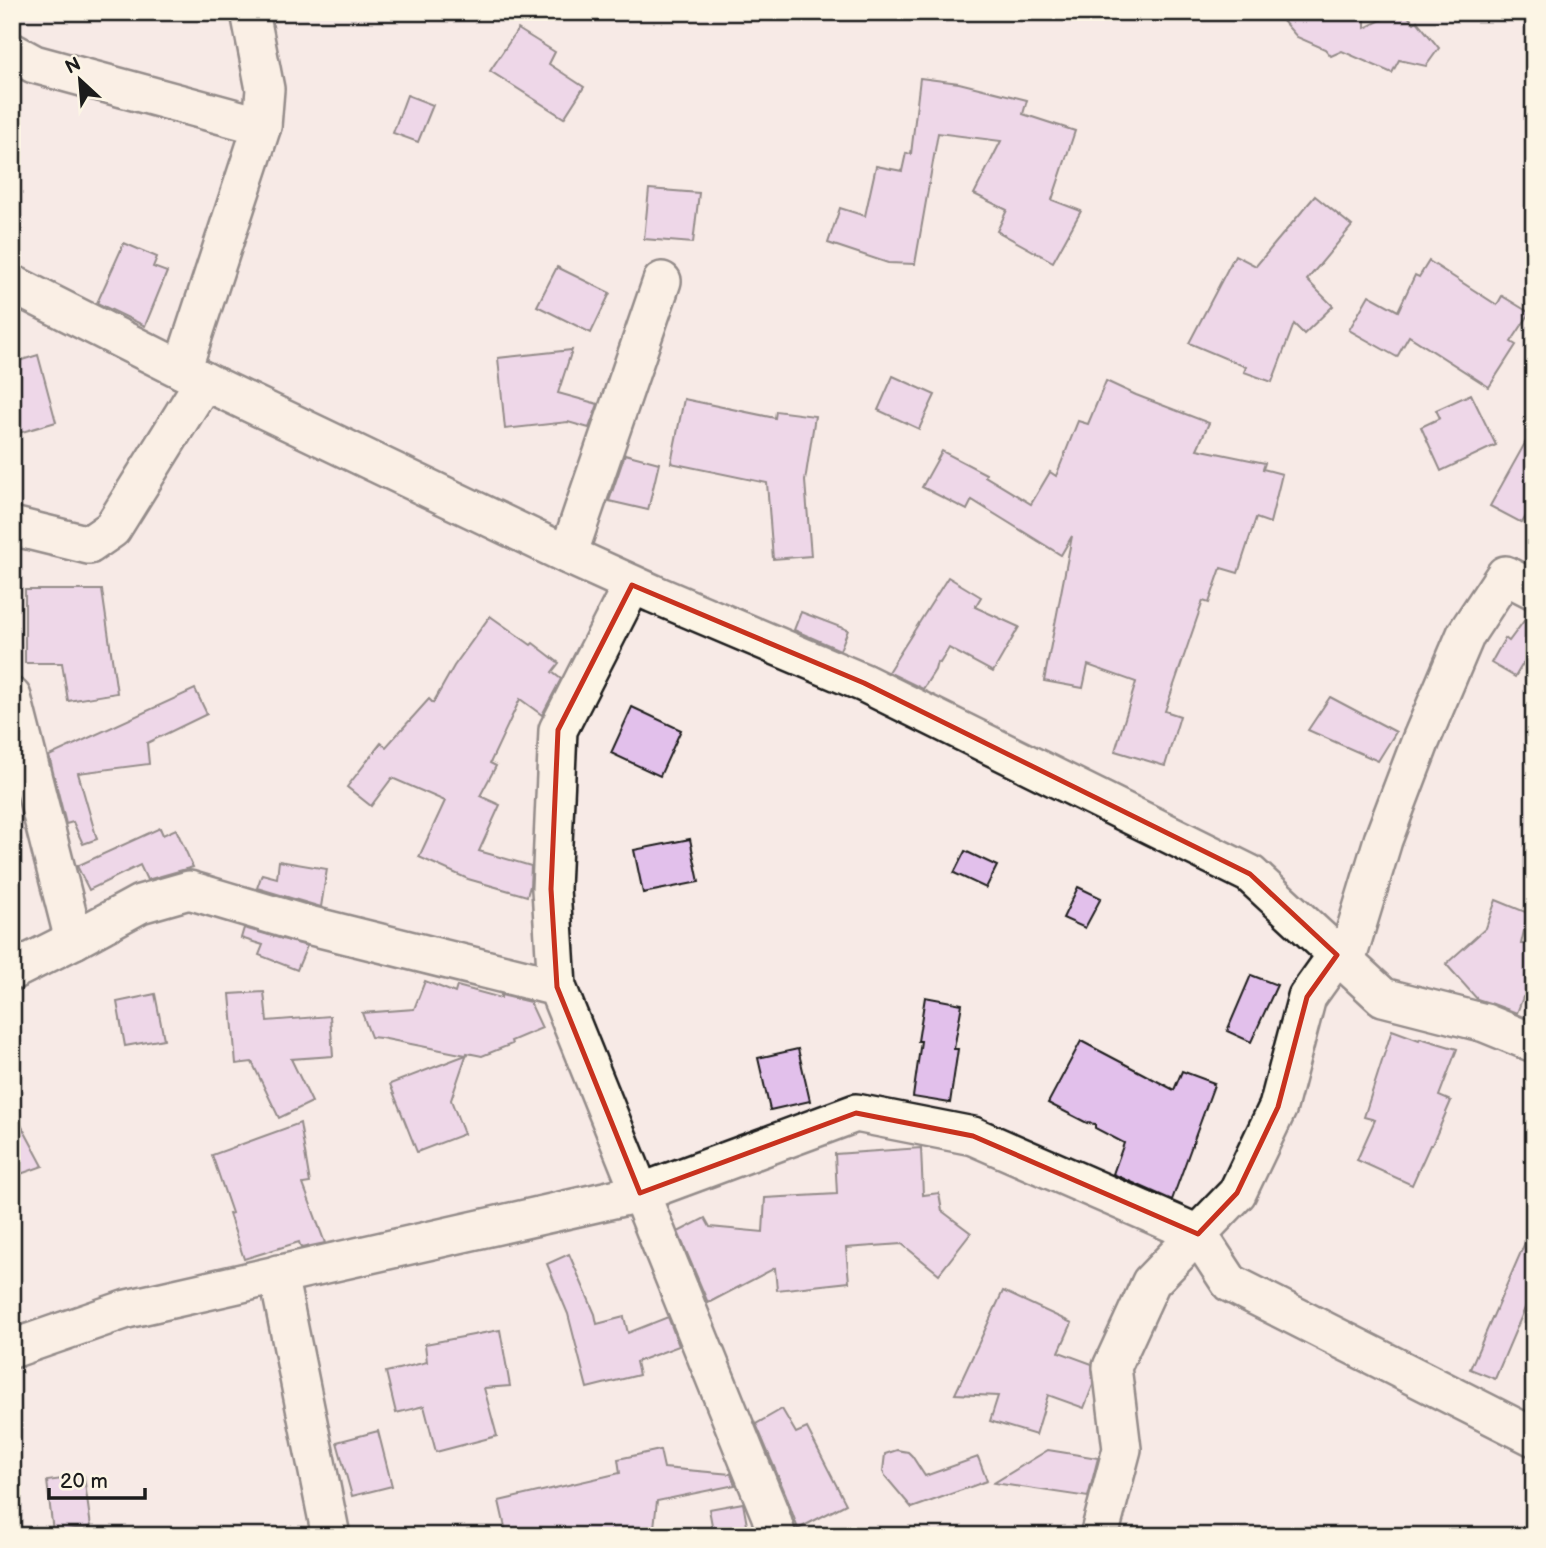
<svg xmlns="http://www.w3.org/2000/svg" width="1546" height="1548" viewBox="0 0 1546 1548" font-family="'Balsamiq Sans',sans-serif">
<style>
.building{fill:#e2c0eb;stroke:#1c1c1c;stroke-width:2}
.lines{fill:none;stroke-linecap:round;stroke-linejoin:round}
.street-casing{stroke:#1c1c1c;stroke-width:42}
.street{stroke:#fcf5e5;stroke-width:37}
.marked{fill:none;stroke:#c8321e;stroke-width:5;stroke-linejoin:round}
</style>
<rect width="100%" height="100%" fill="#f7eae6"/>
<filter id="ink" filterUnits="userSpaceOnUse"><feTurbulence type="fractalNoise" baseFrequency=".0143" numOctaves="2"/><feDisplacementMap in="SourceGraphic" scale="14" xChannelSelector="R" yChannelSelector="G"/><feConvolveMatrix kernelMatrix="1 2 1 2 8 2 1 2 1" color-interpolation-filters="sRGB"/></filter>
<g filter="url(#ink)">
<g class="building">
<polygon points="1275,12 1365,12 1365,28 1397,12 1404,12 1414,23 1417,21 1439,48 1426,66 1399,60 1392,73 1342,51 1331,56 1325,49 1297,37"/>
<polygon points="518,29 555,52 549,64 584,87 564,118 490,71"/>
<polygon points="920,78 959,83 1027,100 1023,114 1075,131 1052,200 1081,211 1053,262 997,231 1007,210 974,194 1001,141 938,133 915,264 888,263 828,243 840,208 865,216 876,166 902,171 906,153 911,154"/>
<polygon points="407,95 433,105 418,142 393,133"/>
<polygon points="649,189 699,193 693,243 644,239"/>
<polygon points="1315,196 1352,226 1307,280 1333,306 1304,334 1294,324 1272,382 1244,372 1246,367 1189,343 1235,255 1256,266"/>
<polygon points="124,243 157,257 153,267 167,272 145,326 97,303"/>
<polygon points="1429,261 1497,305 1502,296 1530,313 1511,342 1516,345 1489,387 1409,336 1397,357 1349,330 1369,295 1398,311 1415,275 1419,277"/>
<polygon points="557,267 610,293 591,333 537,306"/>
<polygon points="572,350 558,393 598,404 589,428 568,422 505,429 498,358"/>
<polygon points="38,355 56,422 12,435 12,363"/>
<polygon points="893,376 935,395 919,429 878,410"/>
<polygon points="1106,381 1136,395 1209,423 1197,449 1265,463 1263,469 1282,474 1270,523 1256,518 1238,573 1221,568 1209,603 1203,601 1165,711 1180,716 1165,766 1115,751 1136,682 1088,665 1083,688 1044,681 1072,536 1061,555 972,500 967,510 922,487 942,451 986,474 985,476 1031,504 1050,472 1056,476 1078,421 1088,424"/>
<polygon points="1471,394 1496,445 1441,471 1421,427 1440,418 1436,410"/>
<polygon points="684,399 775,418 776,411 815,416 805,481 811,556 773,559 767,483 671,463"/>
<polygon points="1534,427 1534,502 1522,523 1490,506"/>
<polygon points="625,454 659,463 648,510 609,501"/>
<polygon points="948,577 981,597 975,607 1019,627 993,672 949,648 940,663 937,662 935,670 923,689 888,672"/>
<polygon points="25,590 102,590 117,693 68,701 62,663 25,663"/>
<polygon points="1532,610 1534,611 1534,645 1515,677 1491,663 1505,638 1509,641"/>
<polygon points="801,612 848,630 840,650 794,630"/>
<polygon points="490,616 531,645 533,643 559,663 552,672 561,679 542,715 520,699 490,763 496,766 480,796 500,805 479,851 531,866 530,886 527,896 468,879 419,857 445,801 392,778 371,806 347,787 381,743 386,747 429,699 433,703 454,666"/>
<polygon points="195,689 207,714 147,743 149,764 78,773 97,839 83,844 73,822 66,824 49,756"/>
<polygon points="1330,697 1396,732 1378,761 1308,730"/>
<polygon points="632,707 681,730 660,776 611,753"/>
<polygon points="160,828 163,835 176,829 193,867 147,880 140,865 89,890 77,866"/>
<polygon points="690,839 699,882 643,893 634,850"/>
<polygon points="965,851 997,866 986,888 954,873"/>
<polygon points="279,861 327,869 321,907 257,888 262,874 277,878"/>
<polygon points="1078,887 1101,898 1085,928 1063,918"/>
<polygon points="1496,900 1528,913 1521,944 1534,944 1534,1001 1523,997 1517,1013 1493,1004 1477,999 1446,964 1486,928"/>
<polygon points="244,928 307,946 297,970 259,955 263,945 241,938"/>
<polygon points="1251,975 1277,985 1251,1042 1227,1031"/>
<polygon points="425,981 455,993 457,986 501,998 501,995 530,1002 542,1028 511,1041 512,1044 482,1056 467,1053 451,1100 464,1134 417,1152 390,1084 466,1055 381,1038 371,1037 362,1013 414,1009"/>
<polygon points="264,992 267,1021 330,1016 333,1056 291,1059 312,1102 279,1118 252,1062 236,1064 230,994"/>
<polygon points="155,994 164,1039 125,1046 117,1002"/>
<polygon points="925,997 962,1004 954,1049 958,1049 950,1103 913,1097 921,1041 918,1041"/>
<polygon points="1392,1030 1419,1040 1420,1038 1457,1049 1439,1096 1451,1101 1432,1145 1430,1145 1412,1185 1357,1160 1375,1120 1364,1117"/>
<polygon points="1081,1041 1174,1090 1182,1071 1214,1083 1213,1084 1214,1085 1172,1200 1113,1174 1124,1143 1095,1128 1095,1124 1087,1123 1048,1103"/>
<polygon points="798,1049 810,1101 770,1110 758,1058"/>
<polygon points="12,1108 43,1166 12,1177"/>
<polygon points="300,1123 310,1183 303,1184 325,1243 301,1248 299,1242 244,1259 229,1214 232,1213 212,1155"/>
<polygon points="921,1148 923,1195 939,1193 942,1211 971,1233 939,1274 902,1244 846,1248 849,1282 777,1290 775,1268 708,1303 678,1232 705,1218 710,1227 763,1232 765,1198 837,1194 835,1154"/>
<polygon points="1534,1222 1534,1287 1495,1379 1470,1369"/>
<polygon points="569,1254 595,1314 597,1324 624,1317 628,1333 668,1317 679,1346 636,1362 639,1375 587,1388 568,1314 547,1264"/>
<polygon points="1003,1291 1072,1323 1059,1352 1092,1364 1093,1385 1084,1408 1048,1395 1036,1435 990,1421 998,1396 955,1394"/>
<polygon points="500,1330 510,1386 484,1388 497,1436 436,1452 424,1406 396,1413 386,1372 427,1362 425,1344"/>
<polygon points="782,1409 796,1433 807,1428 846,1504 798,1529 786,1495 756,1424"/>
<polygon points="378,1431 392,1486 352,1496 337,1442"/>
<polygon points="660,1450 664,1468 731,1474 735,1485 657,1501 653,1536 507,1536 499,1501 620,1473 618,1459"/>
<polygon points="897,1450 908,1452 912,1456 925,1476 978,1457 987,1481 912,1508 885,1476 883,1471 885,1454"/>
<polygon points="1048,1450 1098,1458 1088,1497 994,1483"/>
<polygon points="84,1476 91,1527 53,1532 47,1481"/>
<polygon points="743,1503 749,1536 714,1536 709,1509"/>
</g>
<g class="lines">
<g class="street-casing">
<g id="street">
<polyline points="12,52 34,64 262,126"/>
<polyline points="12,284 204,381 568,555 654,594 864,683 1250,874 1383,997 1485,1023 1534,1043"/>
<polyline points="182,370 262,126 265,89 250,12"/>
<polyline points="12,526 89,545 112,529 204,381"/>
<polyline points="568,555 662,281"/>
<polyline points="12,697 74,940"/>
<polyline points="12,971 74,940 140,904 189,890 300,923 557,987 770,1514 777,1536"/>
<polyline points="557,987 551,889 558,730 632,585"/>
<polyline points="278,1274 331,1536"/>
<polyline points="12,1349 127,1309 640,1193 856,1113 973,1136 1198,1234 1230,1283 1534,1437"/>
<polyline points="1099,1536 1122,1449 1112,1367 1151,1282 1237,1193 1278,1107 1307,997 1337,955 1348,955 1383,840 1421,740 1466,634 1505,575 1534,590"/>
</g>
</g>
<use href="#street" class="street"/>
</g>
</g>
<path d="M0 0H1546V1548H0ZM632 585 864 683 1250 874 1337 955 1307 997 1278 1107 1237 1193 1198 1234 973 1136 856 1113 640 1193 557 987 551 889 558 730Z" fill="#f7eae6" fill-opacity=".55" fill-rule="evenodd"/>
<path class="marked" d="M632 585 864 683 1250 874 1337 955 1307 997 1278 1107 1237 1193 1198 1234 973 1136 856 1113 640 1193 557 987 551 889 558 730Z"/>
<rect width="1546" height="1548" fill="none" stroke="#fcf5e5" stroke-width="42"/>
<rect x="21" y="21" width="1504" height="1506" fill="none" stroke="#1c1c1c" stroke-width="2.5" filter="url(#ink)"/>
<g transform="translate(80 80) rotate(334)" stroke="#fcf5e5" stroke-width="5" paint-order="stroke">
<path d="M0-5L12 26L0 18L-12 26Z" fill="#1c1c1c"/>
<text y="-10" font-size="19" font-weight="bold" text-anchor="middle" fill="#1c1c1c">N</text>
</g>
<path d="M49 1488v10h96v-10" fill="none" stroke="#1c1c1c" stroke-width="3.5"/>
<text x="60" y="1488" font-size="21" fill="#1c1c1c" stroke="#fcf5e5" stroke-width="5" paint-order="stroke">20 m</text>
</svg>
